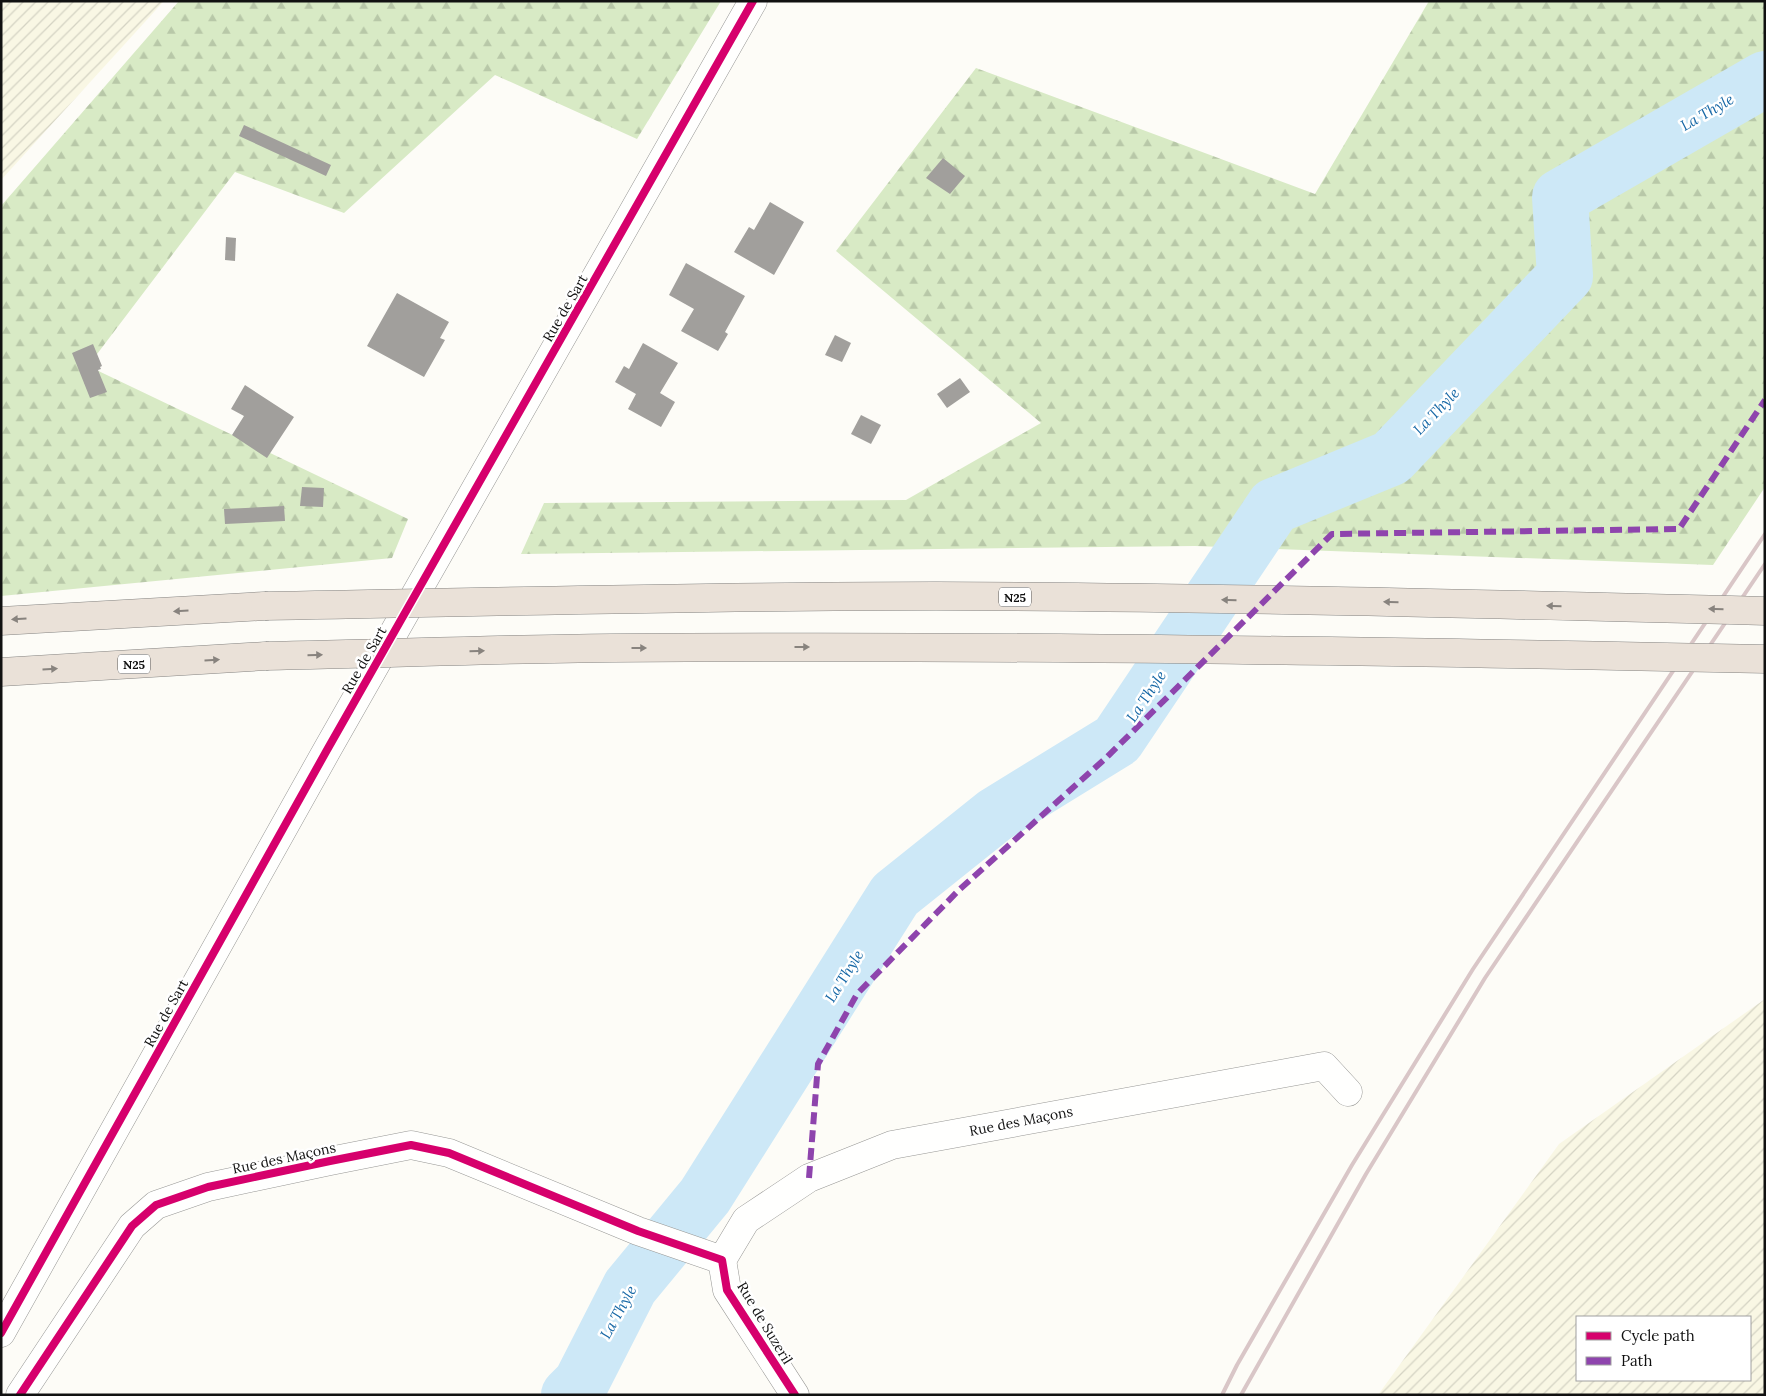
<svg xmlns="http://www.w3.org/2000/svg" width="1766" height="1396" viewBox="0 0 1766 1396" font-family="Lora,serif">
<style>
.farmland{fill:url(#farmland-furrows);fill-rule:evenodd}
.forest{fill:url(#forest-firs)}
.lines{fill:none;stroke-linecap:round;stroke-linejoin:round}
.river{stroke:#cde8f7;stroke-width:56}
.building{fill:#a19f9c}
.minor-casing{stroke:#979795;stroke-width:29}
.highway-casing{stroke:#858482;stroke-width:29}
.minor{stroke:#fffffe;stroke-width:28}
.highway{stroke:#eae1d8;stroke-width:28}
.rail{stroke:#d9c6c7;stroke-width:4}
.highway-bridge-casing{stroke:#858482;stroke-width:29;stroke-linecap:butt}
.highway-bridge{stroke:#eae1d8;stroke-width:28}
.quiet{stroke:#8e44ad;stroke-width:6;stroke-dasharray:12 6;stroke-linecap:butt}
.cycleway-casing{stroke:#fff;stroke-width:11}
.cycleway{stroke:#d6006c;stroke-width:8}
.oneway{fill:#88837e}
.labels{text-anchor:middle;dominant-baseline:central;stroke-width:5;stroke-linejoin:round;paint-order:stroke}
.shield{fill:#fff;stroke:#585858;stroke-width:1}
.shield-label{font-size:12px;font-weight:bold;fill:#111}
.street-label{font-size:14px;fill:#111;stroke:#fff}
.water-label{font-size:15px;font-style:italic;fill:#1768a6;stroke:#fff}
</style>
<defs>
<pattern id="farmland-furrows" width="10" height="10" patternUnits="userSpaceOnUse" patternTransform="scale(1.25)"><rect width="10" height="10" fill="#f9f7e4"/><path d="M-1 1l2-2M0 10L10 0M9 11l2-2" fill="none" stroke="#d4d3c3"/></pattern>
<pattern id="forest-firs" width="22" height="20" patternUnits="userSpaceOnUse" patternTransform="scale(1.25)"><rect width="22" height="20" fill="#d8eac5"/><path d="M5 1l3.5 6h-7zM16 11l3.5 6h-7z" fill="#b8c8a8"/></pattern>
</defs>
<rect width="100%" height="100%" fill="#fdfcf7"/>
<g class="farmland">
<polygon points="1,1 164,1 1,180"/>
<path d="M1765 999V1395H1378L1559 1144ZM1577 1317H1750V1380H1577Z"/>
</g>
<g class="forest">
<polygon points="179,1 721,1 637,139 495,75 344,213 235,172 88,366 408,519 392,558 1,596 1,206"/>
<polygon points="1429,1 1765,1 1765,487 1713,565 1195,546 521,554 544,503 906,500 1041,423 836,251 976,68 1315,194"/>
</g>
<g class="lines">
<polyline class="river" points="569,1395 581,1383 630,1287 705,1196 895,895 995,815 1117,740 1274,506 1391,458 1565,276 1560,197 1765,79"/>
</g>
<g class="building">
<polygon points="244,125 331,165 326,176 239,136"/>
<polygon points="943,158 965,176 950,194 926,178"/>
<polygon points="770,202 804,222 774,275 734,252 749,227 754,230"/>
<polygon points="226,237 236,238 235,261 225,260"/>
<polygon points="686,263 745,296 725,332 728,334 718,351 681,331 694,309 669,295"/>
<polygon points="397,293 449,322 440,338 445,340 424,377 367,346"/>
<polygon points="835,335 851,343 842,362 825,355"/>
<polygon points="643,343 678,363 660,393 675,402 661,427 628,409 636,394 615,382 624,366 629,369"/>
<polygon points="93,344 102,366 100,367 101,369 98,370 107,392 90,398 72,353"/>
<polygon points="960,378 970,392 947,408 937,394"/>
<polygon points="245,385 294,417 267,458 232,435 244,416 231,409"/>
<polygon points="861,415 881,425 871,444 851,434"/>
<polygon points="302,487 324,488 323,507 300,506"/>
<polygon points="284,506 285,521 225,524 224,509"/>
</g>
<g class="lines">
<g class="minor-casing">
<g id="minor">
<polyline points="722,1260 746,1220 809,1178 892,1145 1324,1066 1348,1092"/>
<polyline points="722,1260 727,1290 795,1395"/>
<polyline points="1,1333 327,750 753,1"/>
<polyline points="20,1395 132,1226 156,1205 208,1187 330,1161 411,1145 449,1153 638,1231 722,1260"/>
</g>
</g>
<g class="highway-casing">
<g id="highway">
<polyline points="1,621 265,606"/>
<polyline points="1,672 266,656"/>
</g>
</g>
<use href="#minor" class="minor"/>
<use href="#highway" class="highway"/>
<g class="rail">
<polyline points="1222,1395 1237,1365 1352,1165 1473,969 1765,534"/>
<polyline points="1241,1395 1366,1174 1485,978 1765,564"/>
</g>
<g class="highway-bridge-casing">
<g id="highway-bridge">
<path d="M265 606C489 602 712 596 936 596 1212 597 1489 604 1765 611"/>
<path d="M266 656C381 654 497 649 612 648 997 645 1381 651 1765 659"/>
</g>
</g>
<use href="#highway-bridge" class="highway-bridge"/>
<polyline class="quiet" points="809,1178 818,1064 857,994 959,890 1107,757 1332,534 1679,529 1765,400"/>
<g class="cycleway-casing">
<g id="cycleway">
<polyline points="1,1333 327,750 753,1"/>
<polyline points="20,1395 132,1226 156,1205 208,1187 330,1161 411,1145 449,1153 638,1231 722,1260 727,1290 795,1395"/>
</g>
</g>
<use href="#cycleway" class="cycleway"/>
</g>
<defs><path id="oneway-solid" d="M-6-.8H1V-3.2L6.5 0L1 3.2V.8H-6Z" transform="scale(1.25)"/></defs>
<g class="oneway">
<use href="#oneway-solid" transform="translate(1229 600) rotate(-179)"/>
<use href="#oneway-solid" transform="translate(1391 602) rotate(-179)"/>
<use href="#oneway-solid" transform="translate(1554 606) rotate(-179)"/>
<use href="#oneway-solid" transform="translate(1716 609) rotate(-179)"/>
<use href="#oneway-solid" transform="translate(181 611) rotate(177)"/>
<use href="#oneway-solid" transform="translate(19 619) rotate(176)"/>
<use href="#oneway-solid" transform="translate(802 647)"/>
<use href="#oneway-solid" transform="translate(639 648)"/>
<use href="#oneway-solid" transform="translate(477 651) rotate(-1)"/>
<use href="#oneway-solid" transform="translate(315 655) rotate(-1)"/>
<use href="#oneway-solid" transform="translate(212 660) rotate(-3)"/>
<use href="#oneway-solid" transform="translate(50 669) rotate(-3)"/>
</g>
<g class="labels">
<g class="shield">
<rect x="999" y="587.5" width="32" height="19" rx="4"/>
<rect x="118" y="654.5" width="32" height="19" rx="4"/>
</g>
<g class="shield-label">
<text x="1015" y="597">N25</text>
<text x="134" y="664">N25</text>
</g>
<g class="street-label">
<text transform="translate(565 308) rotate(-60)">Rue de Sart</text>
<text transform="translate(364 660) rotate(-60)">Rue de Sart</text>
<text transform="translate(166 1013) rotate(-61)">Rue de Sart</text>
<text transform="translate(1021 1121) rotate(-11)">Rue des Maçons</text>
<text transform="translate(284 1158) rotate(-12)">Rue des Maçons</text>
<text transform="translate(765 1323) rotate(59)">Rue de Suzeril</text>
</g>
<g class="water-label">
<text transform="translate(1707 112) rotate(-30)">La Thyle</text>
<text transform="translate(1436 411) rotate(-46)">La Thyle</text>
<text transform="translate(1146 696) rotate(-56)">La Thyle</text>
<text transform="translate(844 976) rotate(-58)">La Thyle</text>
<text transform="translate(618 1312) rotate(-61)">La Thyle</text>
</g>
</g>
<rect width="1766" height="1396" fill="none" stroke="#111111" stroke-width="5"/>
<rect x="1576" y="1316" width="175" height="65" fill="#ffffff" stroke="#a0a0a0"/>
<rect x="1586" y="1332" width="25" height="8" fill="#d6006c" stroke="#a0a0a0"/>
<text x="1621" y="1341" font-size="15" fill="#111111">Cycle path</text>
<rect x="1586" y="1357" width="25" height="8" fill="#8e44ad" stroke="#a0a0a0"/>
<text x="1621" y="1366" font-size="15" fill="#111111">Path</text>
</svg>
